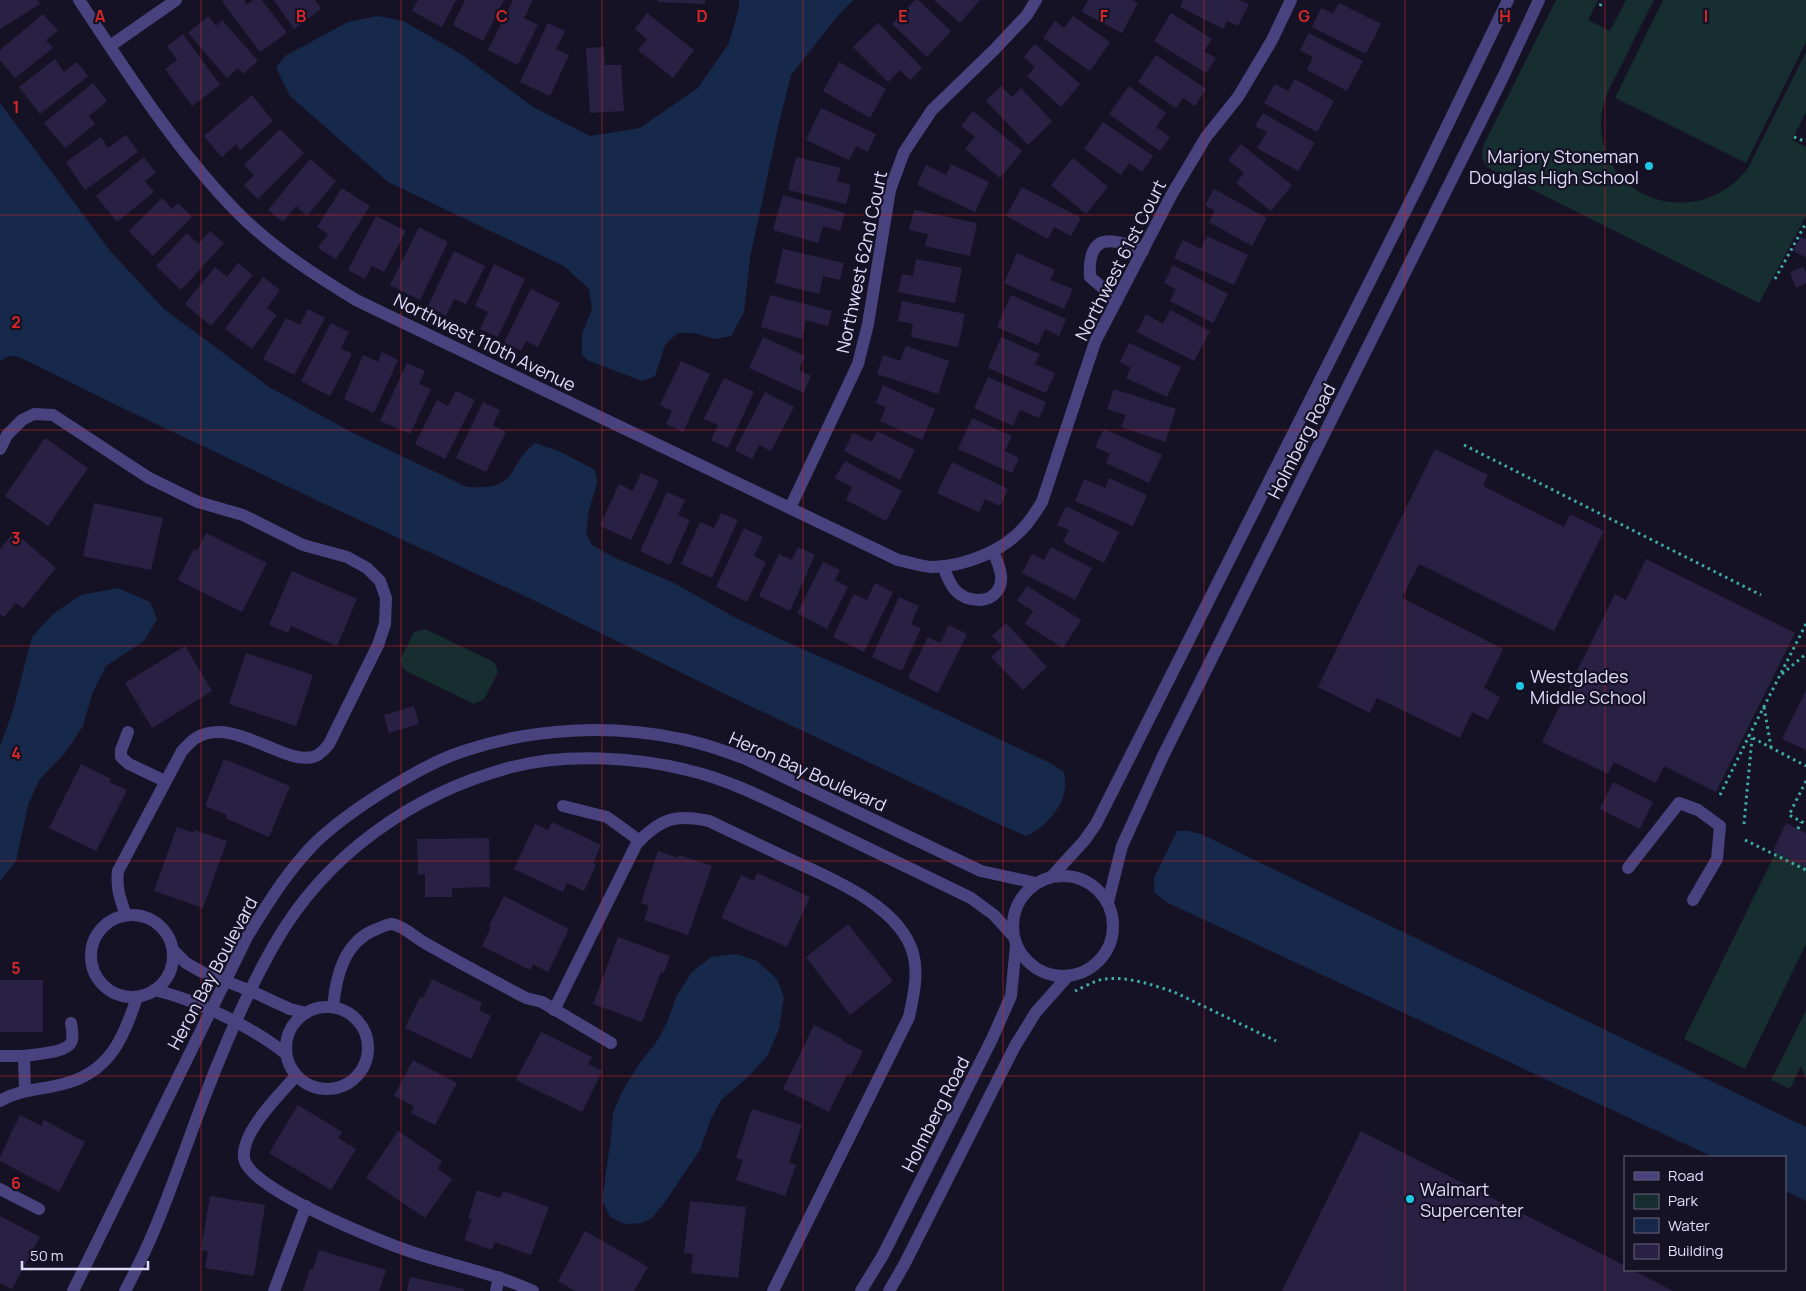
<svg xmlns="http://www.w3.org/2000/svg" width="1806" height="1291" viewBox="0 0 1806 1291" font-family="Manrope,sans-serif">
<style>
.green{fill:#162e2f}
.water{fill:#17294a}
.building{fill:#292144}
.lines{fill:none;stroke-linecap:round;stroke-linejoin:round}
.path{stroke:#3faba9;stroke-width:3;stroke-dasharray:2.5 4;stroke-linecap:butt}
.minor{stroke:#48437f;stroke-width:12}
.grid{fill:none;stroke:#d62828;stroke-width:1;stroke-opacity:0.55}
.poi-dot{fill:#1ec7e4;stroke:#161225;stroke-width:2}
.labels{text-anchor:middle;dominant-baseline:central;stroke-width:4.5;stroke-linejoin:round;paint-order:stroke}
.poi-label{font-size:18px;fill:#e0dbfb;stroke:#161225;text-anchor:start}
.street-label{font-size:18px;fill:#e0dbfb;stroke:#161225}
.grid-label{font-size:16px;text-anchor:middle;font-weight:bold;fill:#d62828;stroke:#161225;stroke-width:4.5;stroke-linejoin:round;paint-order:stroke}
</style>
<rect width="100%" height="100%" fill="#161225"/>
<g class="green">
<path d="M1556 0H1598L1588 20 1610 31 1626 0H1654C1644 19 1634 39 1625 58 1615 78 1602 98 1601 122 1600 203 1701 231 1748 168L1806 52V112L1792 140 1806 147V216L1759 303 1487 167C1481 159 1481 153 1484 144Z"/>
<polygon points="1663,0 1806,0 1806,42 1746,163 1615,98"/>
<polygon points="425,629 494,662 498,672 484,699 474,704 404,670 400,660 414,632"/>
<polygon points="1776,852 1806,867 1806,944 1745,1069 1684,1039"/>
<polygon points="1806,1011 1806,1079 1801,1066 1790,1089 1771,1080"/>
</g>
<g class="water">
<polygon points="739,0 853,0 836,18 791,75 778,127 750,258 744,312 731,336 715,339 694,333 677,333 665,345 655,376 642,381 587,360 582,354 582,334 592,309 589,289 564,266 388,182 290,96 276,67 285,56 348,22 378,16 403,21 461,54 533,107 590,136 640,128 698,88 729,43 739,8"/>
<path d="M0 103 111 252 164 309 269 387 353 433 467 487C521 490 503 470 535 443L561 452 595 470 597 483 589 510 586 534 592 545 613 557 674 583 734 617 780 639 884 685 1050 763 1064 772C1065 778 1066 786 1064 792 1061 810 1042 830 1026 836L1001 825 727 695 529 598 327 505 133 413 19 357 9 356 0 361Z"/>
<polygon points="118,588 150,602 157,619 144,641 106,666 92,694 83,726 65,753 39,780 28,805 16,861 0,881 0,746 12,714 32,637 53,614 81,595"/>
<polygon points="1177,831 1188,831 1201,834 1806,1127 1806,1201 1785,1191 1785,1157 1713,1157 1166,902 1154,892 1154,878"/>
<polygon points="736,954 757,961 777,979 784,997 779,1029 768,1055 749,1076 721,1100 710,1121 700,1150 665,1202 652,1218 642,1223 625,1224 610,1217 602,1200 611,1138 613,1113 622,1092 639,1064 655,1044 666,1025 677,995 692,972 711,957"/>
</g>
<g class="building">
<polygon points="0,0 38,0 40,4 0,29"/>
<polygon points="223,0 244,0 247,5 253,0 262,0 287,33 260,52 222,1"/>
<polygon points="274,0 315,0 321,9 294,29"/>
<polygon points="418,0 456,0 442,27 412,11"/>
<polygon points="465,0 504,0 483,41 453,25"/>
<polygon points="513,0 533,0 524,18 538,25 518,65 488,50"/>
<polygon points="658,0 705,0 705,4 658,2"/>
<polygon points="915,0 918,0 951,31 927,57 892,24"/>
<polygon points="934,0 980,0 960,23"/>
<polygon points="1088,0 1132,0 1138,3 1122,33 1082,12"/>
<polygon points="1183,0 1240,0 1249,4 1238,26 1227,21 1223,29 1180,7"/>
<polygon points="1339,3 1381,24 1366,54 1312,27 1321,8 1333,14"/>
<polygon points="647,13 694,50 673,78 638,50 647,39 635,29"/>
<polygon points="1171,13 1212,39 1204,51 1216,58 1206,73 1154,41"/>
<polygon points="43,14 58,31 46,40 53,48 15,78 0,60 0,50"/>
<polygon points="208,16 216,26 222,20 258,61 243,74 238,68 227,78 188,33"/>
<polygon points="1073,16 1110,42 1090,71 1043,38 1055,21 1064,28"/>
<polygon points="548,23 565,31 556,49 569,55 550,96 520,82"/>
<polygon points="878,23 922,68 910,80 900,70 888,82 853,47"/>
<polygon points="1309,33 1363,61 1347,91 1307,70 1313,57 1300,50"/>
<polygon points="183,34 220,85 192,106 165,69 177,60 167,46"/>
<polygon points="1035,44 1080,84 1061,107 1027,76 1035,67 1024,57"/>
<polygon points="604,47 605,65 621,65 624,111 590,113 586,48"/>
<polygon points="1156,55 1206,89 1195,106 1183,98 1176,108 1138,82"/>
<polygon points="55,59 64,72 77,62 88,76 40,114 19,87"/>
<polygon points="839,62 886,89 870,118 823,91"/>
<polygon points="1295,79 1334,101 1317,132 1264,103 1275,84 1288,91"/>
<polygon points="93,83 107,101 89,116 95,124 65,148 44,123"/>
<polygon points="1001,86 1012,97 1021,88 1052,121 1028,145 986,101"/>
<polygon points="1129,86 1166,113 1156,127 1170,137 1160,151 1109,114"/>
<polygon points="252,95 273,121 240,150 236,144 222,157 204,136"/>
<polygon points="821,108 876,134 868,152 856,146 849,160 806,140"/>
<polygon points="973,111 1022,151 1000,178 965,149 975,137 961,126"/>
<polygon points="1263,113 1315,143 1298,171 1257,148 1267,132 1255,126"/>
<polygon points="1103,122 1153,156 1142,172 1129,163 1121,175 1084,149"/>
<polygon points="280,129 304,153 258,199 244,185 254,175 244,165"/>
<polygon points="126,135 138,152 85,190 66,162 101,137 108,148"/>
<polygon points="1241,144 1292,185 1271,211 1236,183 1244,173 1228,160"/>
<polygon points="144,157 156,173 145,181 154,192 117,222 96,196"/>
<polygon points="796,157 841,168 837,181 851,185 846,204 788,190"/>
<polygon points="1073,158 1108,187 1086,214 1051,185"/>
<polygon points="310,159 336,181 307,216 296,206 283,222 268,210"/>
<polygon points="951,164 989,182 975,212 917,185 926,165 946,175"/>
<polygon points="1022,187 1081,218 1071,236 1054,227 1048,239 1006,216"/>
<polygon points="342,188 370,206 336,259 318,248 328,234 317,227"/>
<polygon points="1214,189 1267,218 1252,246 1209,222 1215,211 1205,205"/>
<polygon points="783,195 845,213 840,231 823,226 818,243 773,230"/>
<polygon points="162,198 172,209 178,203 192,217 153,256 129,231"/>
<polygon points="914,210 977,223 970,256 925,246 928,234 909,230"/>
<polygon points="376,216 406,231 384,272 372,266 365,279 348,270"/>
<polygon points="419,227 448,242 420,300 390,285"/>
<polygon points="210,231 224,243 181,290 156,266 187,233 198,244"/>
<polygon points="1207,236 1248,255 1234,285 1174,258 1183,240 1201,249"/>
<polygon points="1801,237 1806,239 1806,257 1793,251"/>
<polygon points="783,249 844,263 840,280 823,276 819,294 775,283"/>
<polygon points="454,251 485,266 466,304 454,299 446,316 428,306"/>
<polygon points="1017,253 1055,270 1050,280 1073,289 1064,309 1004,283"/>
<polygon points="916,259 962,268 955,303 898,292 902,274 913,276"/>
<polygon points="238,263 253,275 211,326 185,304 215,267 227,277"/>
<polygon points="494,264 525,279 498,337 480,329 488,312 475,306"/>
<polygon points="1173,265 1228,294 1213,323 1170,301 1176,289 1164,283"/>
<polygon points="1803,267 1806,273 1806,283 1796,288 1790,272"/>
<polygon points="263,277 280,290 267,308 277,315 252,349 225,329"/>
<polygon points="531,289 560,303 538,347 526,341 521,351 504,342"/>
<polygon points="770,295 832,311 828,326 806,320 802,339 761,327"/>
<polygon points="1011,295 1066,319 1059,336 1045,329 1038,345 997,327"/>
<polygon points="902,301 965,314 958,347 911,337 913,324 898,321"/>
<polygon points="308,309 325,318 294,375 263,359 286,318 300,325"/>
<polygon points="1170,310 1210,331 1194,361 1137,332 1146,314 1163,324"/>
<polygon points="331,323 349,332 341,348 352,354 330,396 301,381"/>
<polygon points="763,337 805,356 799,370 811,376 804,393 749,368"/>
<polygon points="1001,337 1040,354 1035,364 1055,373 1046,393 988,368"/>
<polygon points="1129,343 1181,367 1167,397 1126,378 1131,368 1120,362"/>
<polygon points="906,346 949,361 938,394 877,374 883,355 900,361"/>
<polygon points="382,352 398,360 374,413 344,399 363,355 378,362"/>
<polygon points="681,361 710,374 683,432 666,424 672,411 660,405"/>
<polygon points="407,363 425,371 419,384 431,389 410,434 380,421"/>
<polygon points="988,377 1046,402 1039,418 1020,410 1013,426 974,408"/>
<polygon points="724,378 754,392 728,448 711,440 718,425 704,419"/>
<polygon points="883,385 935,409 922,440 880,421 886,407 876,403"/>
<polygon points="1114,389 1176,409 1165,442 1121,427 1126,415 1107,409"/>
<polygon points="456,391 475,400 445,459 415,444 437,400 448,406"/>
<polygon points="765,392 794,407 771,451 759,445 752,459 735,450"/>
<polygon points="483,402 500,410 493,425 506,432 486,472 456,458"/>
<polygon points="972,418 1012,436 1005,451 1019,458 1012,473 958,449"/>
<polygon points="1104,429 1162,455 1149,483 1106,463 1110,454 1095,447"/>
<polygon points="877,431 915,450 900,480 844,451 853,433 872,442"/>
<polygon points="45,438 88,468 48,526 5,496"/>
<polygon points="1435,449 1488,475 1483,486 1564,527 1570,514 1604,531 1554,631 1419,564 1402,598 1503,649 1484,688 1500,697 1488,720 1472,712 1460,738 1377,698 1370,713 1318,687"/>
<polygon points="845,461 902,491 886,521 846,500 852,487 835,478"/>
<polygon points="952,462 1008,489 1000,506 985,499 979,512 937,493"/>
<polygon points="641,473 659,481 631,540 600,526 619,484 633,491"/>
<polygon points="1109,478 1147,495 1133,526 1075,501 1084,479 1105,488"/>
<polygon points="667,492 685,500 678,515 690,520 670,565 640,551"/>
<polygon points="94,503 163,518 151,570 83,556"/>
<polygon points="1066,506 1119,532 1104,563 1063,542 1069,530 1057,525"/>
<polygon points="721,513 738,520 712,578 681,564 700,522 714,528"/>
<polygon points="744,528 763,537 754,556 766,562 747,602 716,587"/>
<polygon points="14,532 56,568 23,608 16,603 4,617 0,614 0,549"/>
<polygon points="206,533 267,563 242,612 178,580 194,549 197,551"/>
<polygon points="798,547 815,555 790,611 759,596 779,554 792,560"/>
<polygon points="1051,547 1092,568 1075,600 1022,573 1032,554 1044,560"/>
<polygon points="1646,559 1795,633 1716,792 1664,766 1656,783 1614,762 1608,774 1542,742 1615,594 1626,600"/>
<polygon points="823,562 840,570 835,580 848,587 827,629 797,613"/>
<polygon points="292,571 357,599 337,646 291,626 288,633 269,625"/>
<polygon points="875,583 893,592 864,652 833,637 854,594 867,600"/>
<polygon points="1027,586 1081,620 1063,648 1025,624 1033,611 1017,601"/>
<polygon points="899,597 919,606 911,624 921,628 902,671 872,657"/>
<polygon points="1006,623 1047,667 1023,690 991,657 1002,647 992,636"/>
<polygon points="949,625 967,634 938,693 908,678 928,637 940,643"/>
<polygon points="185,646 212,691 152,728 125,683"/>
<polygon points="246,653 313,675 296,726 229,704"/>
<polygon points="1806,691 1806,750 1782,739"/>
<polygon points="414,706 419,724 389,733 384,715"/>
<polygon points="224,759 290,786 269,837 225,818 227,815 205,806"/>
<polygon points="81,764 111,779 109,782 127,790 96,851 49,828"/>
<polygon points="1613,782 1653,802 1640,829 1600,809"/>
<polygon points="552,822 601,845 593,863 596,865 584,891 567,883 563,892 514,869 535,824 548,830"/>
<polygon points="1786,823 1806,833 1806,867 1773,851"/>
<polygon points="177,827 194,833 195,830 227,841 203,908 154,891"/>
<polygon points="489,838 490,887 452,888 452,897 425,897 425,874 418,875 417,839"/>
<polygon points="658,851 678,858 679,855 712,866 688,935 644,920 649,906 641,903"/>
<polygon points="757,873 810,897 787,947 721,918 741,875 754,881"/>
<polygon points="504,896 569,929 548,972 533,964 530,970 482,946 491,927 489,926"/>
<polygon points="848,924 893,981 850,1015 806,957"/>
<polygon points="618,937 670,956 664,973 661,972 642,1022 593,1004"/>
<polygon points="432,979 482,1003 479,1010 491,1016 471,1059 405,1028 420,997 423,998"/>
<rect x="0" y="980" width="43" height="52"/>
<polygon points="814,1025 843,1039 842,1041 863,1051 851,1075 848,1073 829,1112 783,1089"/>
<polygon points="541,1032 592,1057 588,1064 602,1071 582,1112 516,1080"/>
<polygon points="413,1060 457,1083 435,1125 411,1113 414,1106 394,1096"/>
<polygon points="298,1105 342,1132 338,1138 356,1149 331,1190 269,1153"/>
<polygon points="752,1109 802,1125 789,1163 796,1165 785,1196 736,1180 743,1160 736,1158"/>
<polygon points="20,1115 41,1126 44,1120 85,1142 59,1192 0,1161 0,1157 8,1141 7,1141"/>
<polygon points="398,1131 442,1161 438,1169 452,1179 425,1218 366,1178"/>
<polygon points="1361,1131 1625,1266 1625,1270 1632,1270 1673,1291 1282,1291"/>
<polygon points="477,1190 500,1198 503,1191 549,1207 531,1255 495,1242 492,1250 464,1240 472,1219 468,1218"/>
<polygon points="210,1196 265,1205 254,1276 205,1268 208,1251 201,1250"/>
<polygon points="690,1201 746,1207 738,1278 691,1273 693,1254 684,1253"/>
<polygon points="0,1216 40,1237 12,1289 0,1283"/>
<polygon points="585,1231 648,1267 634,1291 575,1291 558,1281"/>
<polygon points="319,1250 386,1270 379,1291 303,1291 310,1269 313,1269"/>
<polygon points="410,1277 464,1289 464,1291 407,1291"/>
</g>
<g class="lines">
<g class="path">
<polyline points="1600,6 1603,0"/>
<polyline points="1794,137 1806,142"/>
<polyline points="1775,279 1806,223"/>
<polyline points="1464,445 1761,595"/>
<polyline points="1806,624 1749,736 1806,766"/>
<polyline points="1782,674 1806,654"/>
<polyline points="1764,707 1771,747"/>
<polyline points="1806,781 1789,815 1806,824"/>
<polyline points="1720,795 1749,736"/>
<polyline points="1744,824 1752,738"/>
<polyline points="1798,829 1801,822"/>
<polyline points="1745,840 1806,870"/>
<path d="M1075 991C1084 987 1095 980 1105 979 1127 976 1153 985 1174 992L1276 1041"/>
</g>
<g class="minor">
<path d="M79 0C127 72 174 147 235 210 270 246 313 274 356 300L898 560C909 562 922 567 933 567 966 566 1004 551 1026 525 1032 518 1037 510 1042 502L1095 342 1172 194 1206 137 1238 97 1272 40 1291 0"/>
<polyline points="110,46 176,0"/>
<path d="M1117 300 1090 277C1087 232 1113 237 1143 251"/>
<path d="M0 449 7 435 22 420 34 414 53 415 149 478 198 502 243 515 303 545 347 557 367 568 380 581 386 598 385 624 378 645 329 744C326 748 322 752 318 755 289 771 235 714 196 738 191 741 186 747 182 751L118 871C116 888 120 899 126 915"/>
<polyline points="790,508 858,364 868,324 890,190 904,152 932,110 994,50 1027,15 1036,0"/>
<path d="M943 566C946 574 949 583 955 590 966 602 991 605 999 588 1005 576 997 562 993 551"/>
<polyline points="128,732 121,750 121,757 129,764 165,781"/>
<polyline points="563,806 607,817 640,841"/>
<polyline points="1628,868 1679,803 1698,810 1720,826 1717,859 1693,900"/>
<circle cx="1063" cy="926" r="50"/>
<polyline points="1052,876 1084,841 1096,824 1418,186 1508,0"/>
<polyline points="1108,902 1122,846 1163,756 1503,77 1539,0"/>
<circle cx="132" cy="956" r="41"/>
<polyline points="173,950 186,963 202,972 251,991 290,1009 306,1013"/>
<path d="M154 990C195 999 254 1028 286 1054"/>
<circle cx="327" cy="1048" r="41"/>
<path d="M333 1007C336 976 344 941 377 929 382 927 387 924 392 924 404 926 414 937 425 943 458 962 492 980 526 998L542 1002 611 1043"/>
<path d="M554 1010 637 843C662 818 675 814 709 821 736 834 762 846 789 859 830 878 899 905 913 953 919 975 913 997 909 1017L773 1291"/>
<polyline points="0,1056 24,1056 25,1090"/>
<path d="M24 1056C35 1054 65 1053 71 1043 74 1038 72 1029 71 1023"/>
<path d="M296 1076C280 1094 241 1132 244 1158 247 1188 377 1240 406 1250 448 1265 492 1272 533 1291"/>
<path d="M0 1101C20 1089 41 1090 63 1084 109 1073 124 1038 137 997"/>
<polyline points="0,1189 39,1209"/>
<path d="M73 1291 247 937C268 903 288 870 316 842 337 822 362 805 386 790 411 775 436 760 464 751 532 728 610 724 681 739 703 743 725 751 746 759L981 871 1036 883"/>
<path d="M125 1291C135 1272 145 1252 153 1233 168 1198 180 1163 193 1128 215 1068 242 1001 274 945 325 855 413 793 512 767 564 753 636 757 687 770 731 780 772 802 812 821 865 847 918 872 971 898L994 915 1013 936"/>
<polyline points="274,1291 306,1206"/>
<polyline points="496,1291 499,1277"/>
<polyline points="861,1291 883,1255 992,1039 1011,996 1016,945"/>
<polyline points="889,1291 904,1265 1015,1046 1036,1012 1068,976"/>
</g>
</g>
<path class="grid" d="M201 0V1291M401 0V1291M602 0V1291M803 0V1291M1003 0V1291M1204 0V1291M1405 0V1291M1605 0V1291M0 215H1806M0 430H1806M0 646H1806M0 861H1806M0 1076H1806"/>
<g class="poi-dot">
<circle cx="1649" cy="166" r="5"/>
<circle cx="1520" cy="686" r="5"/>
<circle cx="1410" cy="1199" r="5"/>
</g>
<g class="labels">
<g class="poi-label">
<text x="1639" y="156" text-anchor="end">Marjory Stoneman<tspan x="1639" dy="21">Douglas High School</tspan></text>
<text x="1530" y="676">Westglades<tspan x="1530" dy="21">Middle School</tspan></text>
<text x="1420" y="1189">Walmart<tspan x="1420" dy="21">Supercenter</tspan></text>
</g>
<g class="street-label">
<text transform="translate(1120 260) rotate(-63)">Northwest 61st Court</text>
<text transform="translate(861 262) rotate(-78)">Northwest 62nd Court</text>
<text transform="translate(485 342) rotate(26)">Northwest 110th Avenue</text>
<text transform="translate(1301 441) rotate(-63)">Holmberg Road</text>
<text transform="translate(808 771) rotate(24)">Heron Bay Boulevard</text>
<text transform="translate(212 973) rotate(-62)">Heron Bay Boulevard</text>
<text transform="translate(935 1114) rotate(-63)">Holmberg Road</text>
</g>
</g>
<g class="grid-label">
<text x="100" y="22">A</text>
<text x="301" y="22">B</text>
<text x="502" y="22">C</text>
<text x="702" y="22">D</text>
<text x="903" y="22">E</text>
<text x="1104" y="22">F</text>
<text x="1304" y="22">G</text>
<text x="1505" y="22">H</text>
<text x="1706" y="22">I</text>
<text x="16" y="113">1</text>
<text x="16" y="328">2</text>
<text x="16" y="544">3</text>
<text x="16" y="759">4</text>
<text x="16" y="974">5</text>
<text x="16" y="1189">6</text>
</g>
<rect x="1624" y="1156" width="162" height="115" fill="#161225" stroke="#67627b"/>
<rect x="1634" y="1172" width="25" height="8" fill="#48437f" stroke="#67627b"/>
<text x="1668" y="1181" font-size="15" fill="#e0dbfb">Road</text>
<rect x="1634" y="1194" width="25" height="15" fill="#162e2f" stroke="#67627b"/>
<text x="1668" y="1206" font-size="15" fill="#e0dbfb">Park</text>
<rect x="1634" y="1218" width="25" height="15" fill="#17294a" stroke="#67627b"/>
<text x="1668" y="1231" font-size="15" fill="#e0dbfb">Water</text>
<rect x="1634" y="1244" width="25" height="15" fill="#292144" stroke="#67627b"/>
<text x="1668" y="1256" font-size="15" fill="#e0dbfb">Building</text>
<path d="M22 1261v8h126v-8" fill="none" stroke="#e0dbfb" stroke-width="2.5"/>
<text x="30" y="1261" font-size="15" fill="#e0dbfb" stroke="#161225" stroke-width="4" paint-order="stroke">50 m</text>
</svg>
